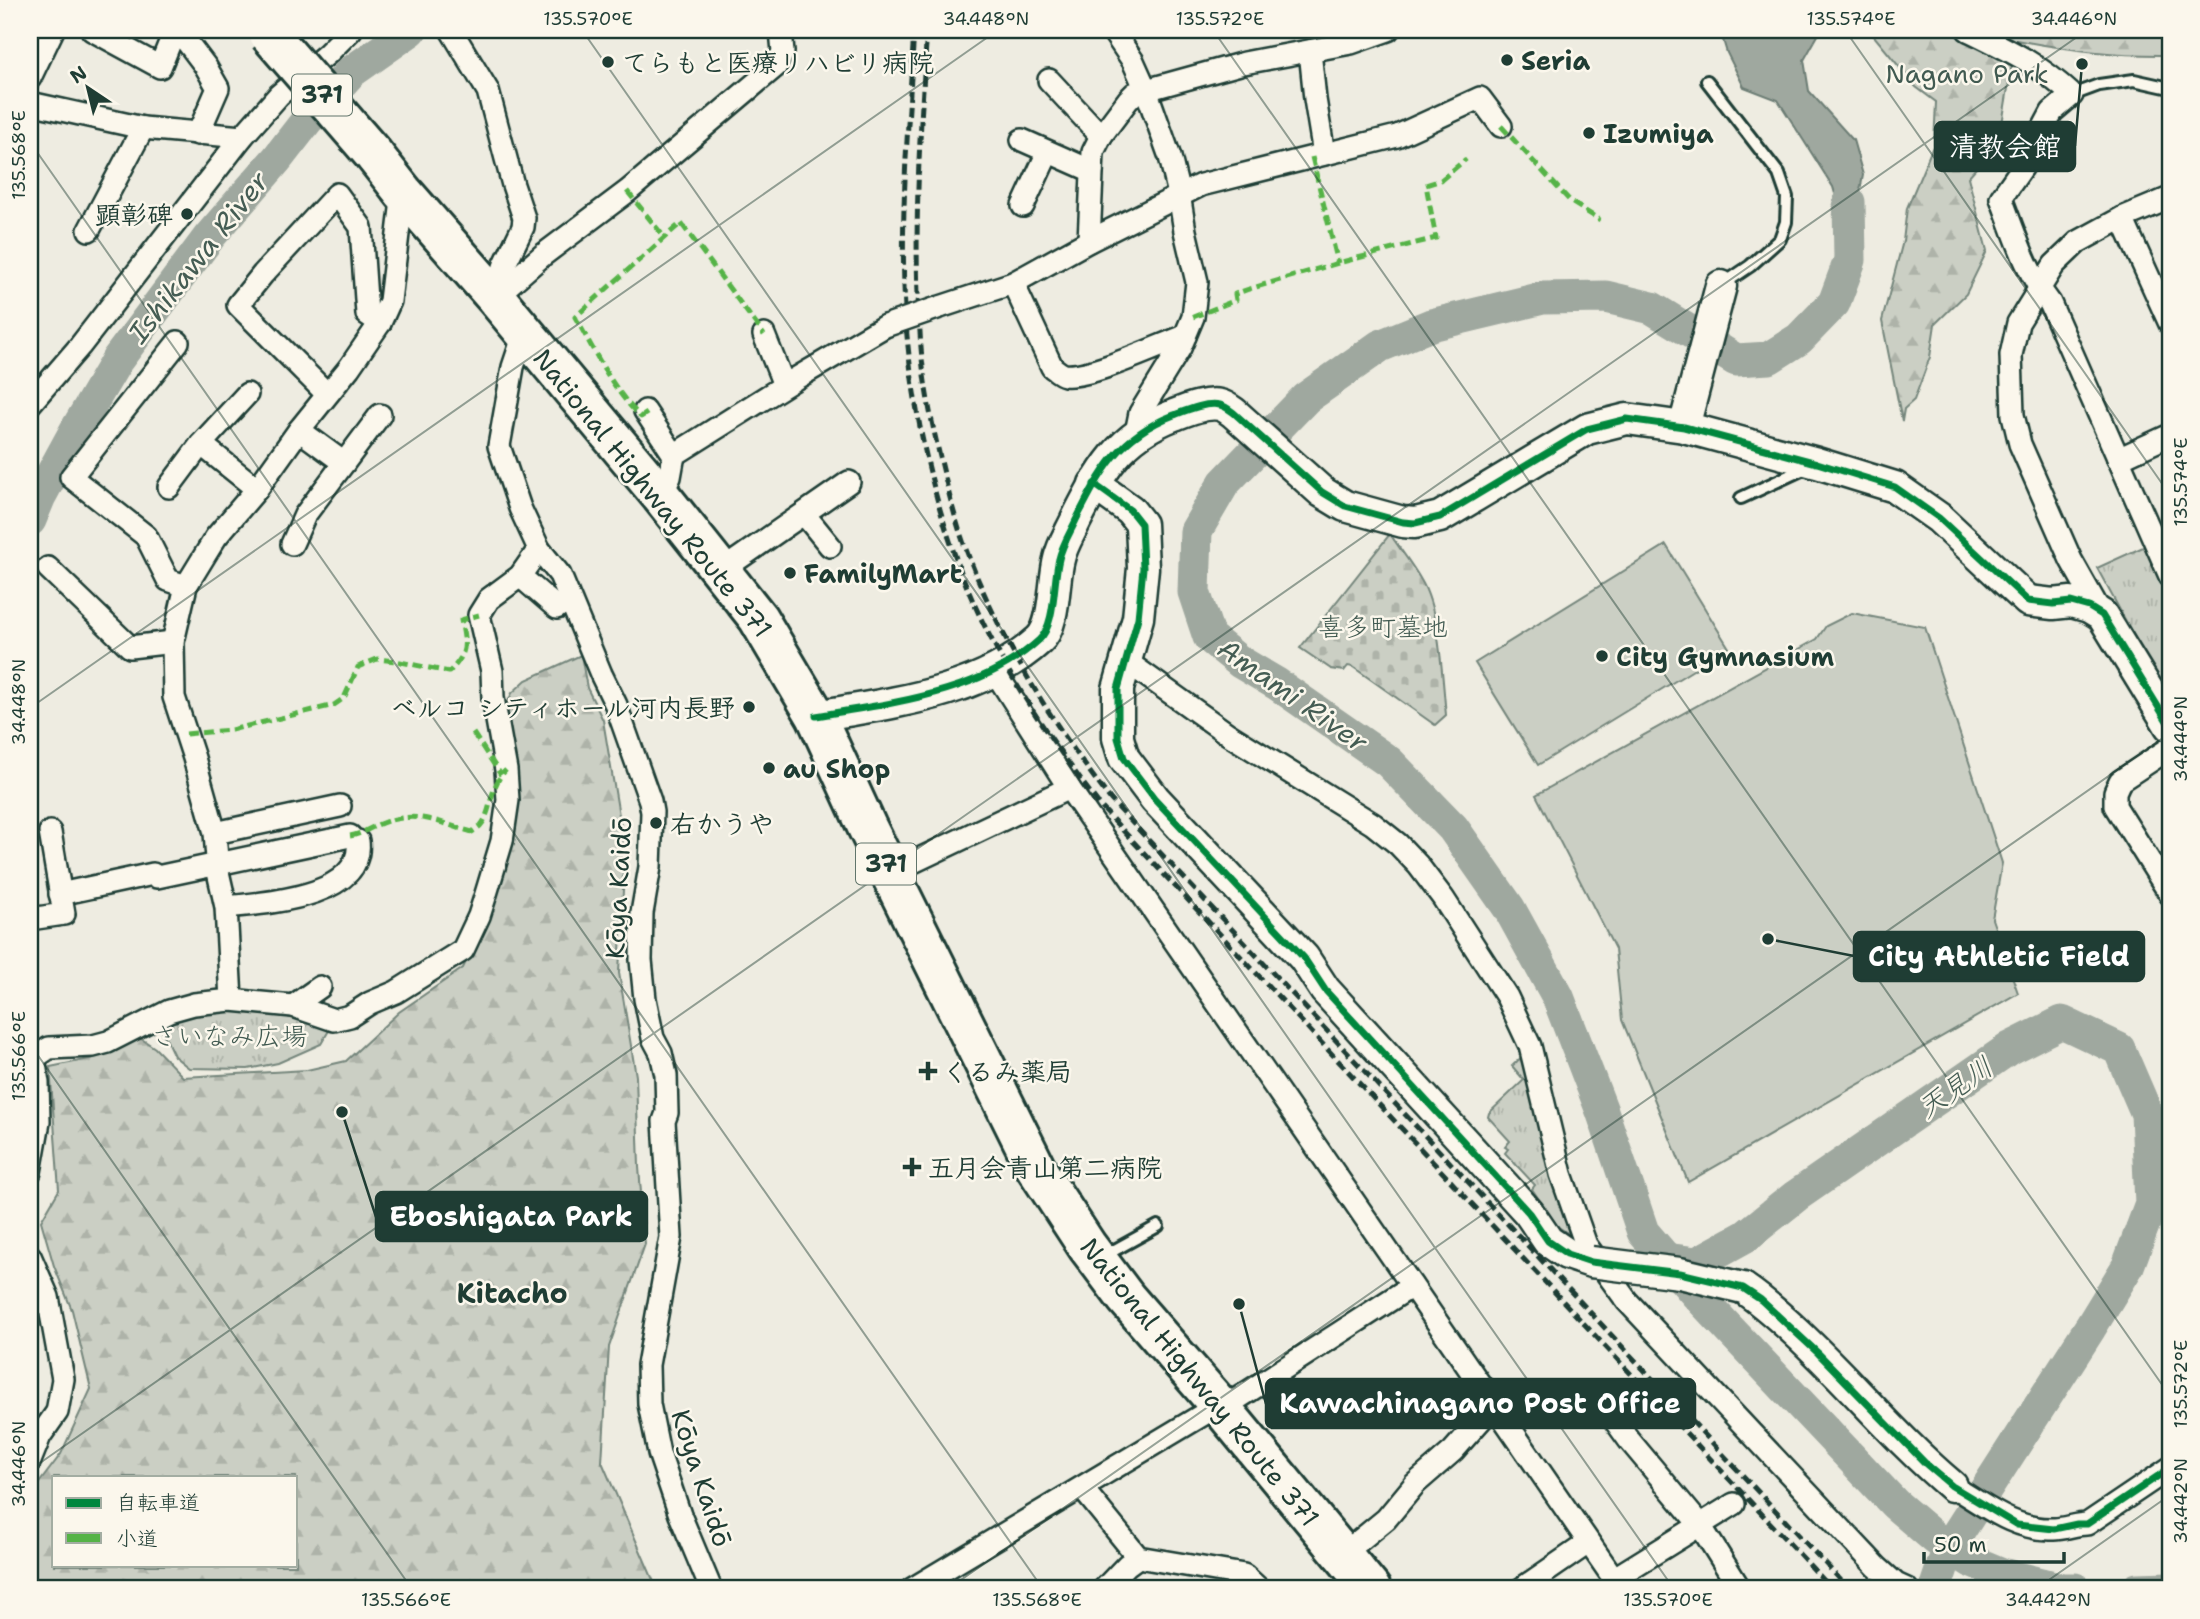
<svg xmlns="http://www.w3.org/2000/svg" width="2200" height="1619" viewBox="0 0 2200 1619" font-family="'Shantell Sans','Klee One',sans-serif">
<style>
.grass{fill:url(#grass-tufts);stroke:#75867c;stroke-width:2}
.forest{fill:url(#forest-firs);stroke:#75867c;stroke-width:2;fill-rule:evenodd}
.cemetery{fill:url(#cemetery-stones);stroke:#75867c;stroke-width:2}
.pitch{fill:#cbcfc4;stroke:#75867c;stroke-width:2}
.water{fill:#9fa89f;stroke:#6c7d74;stroke-width:2}
.lines{fill:none;stroke-linecap:round;stroke-linejoin:round}
.river{stroke:#9fa89f;stroke-width:33}
.lane-casing{stroke:#1f3d34;stroke-width:16}
.street-casing{stroke:#1f3d34;stroke-width:26}
.secondary-casing{stroke:#1f3d34;stroke-width:35}
.highway-casing{stroke:#1f3d34;stroke-width:44}
.lane{stroke:#fbf7ec;stroke-width:10}
.street{stroke:#fbf7ec;stroke-width:21}
.secondary{stroke:#fbf7ec;stroke-width:30}
.highway{stroke:#fbf7ec;stroke-width:38}
.rail{stroke:#1f3d34;stroke-width:5;stroke-dasharray:10 5;stroke-linecap:butt}
.street-bridge-casing{stroke:#1f3d34;stroke-width:26;stroke-linecap:butt}
.secondary-bridge-casing{stroke:#1f3d34;stroke-width:35;stroke-linecap:butt}
.highway-bridge-casing{stroke:#1f3d34;stroke-width:44;stroke-linecap:butt}
.street-bridge{stroke:#fbf7ec;stroke-width:21}
.secondary-bridge{stroke:#fbf7ec;stroke-width:30}
.highway-bridge{stroke:#fbf7ec;stroke-width:38}
.quiet{stroke:#55b346;stroke-width:5;stroke-dasharray:10 5;stroke-linecap:butt}
.cycleway-casing{stroke:#fbf7ec;stroke-width:11}
.cycleway{stroke:#00873e;stroke-width:7}
.ticks{fill:none;stroke:#1f3d34;stroke-width:2;stroke-opacity:0.45}
.poi-dot{fill:#1f3d34;stroke:#fbf7ec;stroke-width:2.5}
.labels{text-anchor:middle;dominant-baseline:central;stroke-width:5;stroke-linejoin:round;paint-order:stroke}
.shield{fill:#fbf7ec;stroke:#61756b;stroke-width:2}
.shield-label{font-size:24px;font-weight:bold;fill:#1f3d34}
.poi-label{font-size:26px;font-weight:bold;fill:#1f3d34;stroke:#fbf7ec;text-anchor:start}
.park-label{font-size:26px;fill:#415a51;stroke:#fbf7ec}
.street-label{font-size:26px;fill:#1f3d34;stroke:#fbf7ec}
.water-label{font-size:28px;font-style:italic;fill:#455d54;stroke:#fbf7ec}
.neighbourhood-label{font-size:28px;font-weight:bold;fill:#1f3d34;stroke:#fbf7ec}
.leader{fill:none;stroke:#1f3d34;stroke-width:2.5}
.callout-dot{fill:#1f3d34;stroke:#fbf7ec;stroke-width:2.5}
.callout{fill:#1f3d34;stroke:#1f3d34;stroke-width:2.5}
.callout-label{font-size:28px;text-anchor:middle;font-weight:bold;fill:#fff}
.neatline{fill:none;stroke:#1f3d34;stroke-width:2.5}
.ticks-label{font-size:18px;text-anchor:middle;fill:#1f3d34}
</style>
<defs>
<pattern id="grass-tufts" width="24" height="20" patternUnits="userSpaceOnUse" patternTransform="scale(1.75)"><rect width="24" height="20" fill="#cbcfc4"/><path d="M3 7l-1-3M5 7V3M7 7l1-3M15 17l-1-3M17 17v-4M19 17l1-3" fill="none" stroke="#aeb3a9"/></pattern>
<pattern id="forest-firs" width="22" height="20" patternUnits="userSpaceOnUse" patternTransform="scale(1.75)"><rect width="22" height="20" fill="#cbcfc4"/><path d="M5 1l3.5 6h-7zM16 11l3.5 6h-7z" fill="#aeb3a9"/></pattern>
<pattern id="cemetery-stones" width="16" height="16" patternUnits="userSpaceOnUse" patternTransform="scale(1.75)"><rect width="16" height="16" fill="#cbcfc4"/><path d="M2 7V4a2 2 0 0 1 4 0v3zM10 15v-3a2 2 0 0 1 4 0v3z" fill="#aeb3a9"/></pattern>
</defs>
<rect width="100%" height="100%" fill="#eeece1"/>
<filter id="ink" filterUnits="userSpaceOnUse"><feTurbulence type="fractalNoise" baseFrequency=".0143" numOctaves="2"/><feDisplacementMap in="SourceGraphic" scale="14" xChannelSelector="R" yChannelSelector="G"/><feConvolveMatrix kernelMatrix="1 2 1 2 8 2 1 2 1" color-interpolation-filters="sRGB"/></filter>
<g filter="url(#ink)">
<g class="grass">
<polygon points="2154,542 2170,578 2170,702 2097,568"/>
<polygon points="229,1002 334,1022 321,1044 278,1063 248,1069 189,1068 174,1056 157,1020"/>
<polygon points="1526,1053 1569,1234 1557,1226 1532,1189 1535,1185 1505,1153 1508,1149 1505,1147 1510,1141 1488,1117 1489,1113 1524,1080 1512,1066"/>
</g>
<g class="forest">
<path d="M1869 30H2170V55C2118 56 2067 50 2016 40L1999 142 1968 177 1987 251 1966 294 1935 324 1930 357 1914 400 1904 409 1902 421 1882 321 1903 241 1907 208 1934 144 1936 102 1916 87Z"/>
<path d="M581 655 587 688 603 720 623 839V890L619 973 636 1076 639 1167 645 1244 609 1347 602 1462 657 1589H30V1495L61 1454 91 1389 72 1310 54 1266 41 1221 59 1190 50 1067 94 1058 137 1036 155 1048 183 1077 307 1070 346 1061 399 1012 463 968 485 921 518 774 506 747 505 708 512 693 526 680ZM54 1477H296V1565H54Z"/>
</g>
<path class="cemetery" d="M1390 534C1400 549 1412 564 1421 580 1440 612 1442 677 1446 715L1435 725 1353 667 1348 666 1344 671 1331 669 1300 648Z"/>
<g class="pitch">
<polygon points="1666,545 1729,648 1538,765 1475,663"/>
<polygon points="1852,613 1925,627 2002,863 1992,919 2018,993 1688,1182 1622,1020 1615,949 1536,795 1817,639 1826,626"/>
</g>
<polygon class="water" points="1720,30 1821,30 1804,60 1809,91 1853,140 1863,175 1850,245 1833,187 1778,100 1744,87 1727,53"/>
<g class="lines">
<g class="river">
<polyline points="1849,202 1850,260 1834,303 1799,339 1769,358 1736,360 1652,308 1606,297 1543,298 1431,325 1380,346 1306,398 1224,483 1196,531 1194,592 1209,637 1240,662 1277,684 1389,762 1453,828 1509,908 1558,997 1602,1111 1643,1232 1697,1295 1895,1504 1936,1539 1971,1561 2002,1574 2062,1589 2075,1589"/>
<polyline points="30,520 40,496 76,430 117,360 210,236 277,159 308,119 351,72 411,30"/>
<polyline points="1666,1259 1697,1263 1746,1236 1796,1196 2010,1048 2062,1022 2119,1049 2147,1114 2151,1204 2128,1266 2090,1328 1949,1547 1935,1589"/>
<polyline points="2137,1589 2170,1588"/>
</g>
<g class="lane-casing">
<g id="lane">
<polyline points="1707,81 1779,174 1787,197 1786,222 1780,239 1750,266 1722,285"/>
<polyline points="2072,95 2099,85 2134,80 2170,88"/>
<polyline points="1741,498 1808,467"/>
<polyline points="1102,1257 1158,1226"/>
</g>
</g>
<g class="street-casing">
<g id="street">
<polyline points="92,30 160,67 175,30"/>
<polyline points="178,30 206,67 218,88 198,134"/>
<polyline points="451,30 488,91 513,185 524,218 523,227 505,264 495,295"/>
<polyline points="1112,30 1133,61 1146,90 1170,157 1179,194 1185,231 1197,282 1193,317 1180,348 1140,413 1136,433"/>
<path d="M1968 30C2009 50 2039 64 2072 95L2052 112 2022 168 2001 198C2015 234 2026 272 2050 303L2170 576"/>
<polyline points="1310,51 1315,99 1324,154"/>
<polyline points="30,78 53,30"/>
<polyline points="1049,80 1101,136"/>
<polyline points="30,103 143,128 242,137"/>
<polyline points="1022,140 1092,171"/>
<polyline points="403,192 390,301 380,323 349,368 299,430 257,489 216,537 186,586 173,642 174,697 194,758 215,833 218,872 226,907 231,1000 293,1006 334,1020 350,1016 370,1003 396,992 463,950 479,916 486,894 502,841 508,800 506,770 493,698 492,671 479,615 489,599 520,576 539,549"/>
<polyline points="1023,206 1048,152"/>
<polyline points="2122,218 2170,324"/>
<polyline points="89,230 143,128"/>
<polyline points="1089,241 1093,152 1101,136 1128,100 1135,93 1244,63 1351,43 1388,30"/>
<path d="M1013 283 1052 367C1056 370 1060 374 1065 375 1090 378 1158 346 1185 336"/>
<polyline points="495,297 543,255 628,191 776,66 783,52 781,30"/>
<polyline points="940,307 1013,283 1089,241 1201,185 1397,136 1480,98 1501,126"/>
<polyline points="524,334 513,367 499,446 520,508 539,549 560,575 601,674 616,705 650,801 652,812 650,867 642,913 641,960 645,999 653,1038 661,1053 666,1075 667,1113 664,1121 671,1237 648,1365 649,1404 659,1453 680,1515 711,1589"/>
<polyline points="764,335 784,385"/>
<polyline points="178,342 71,477 146,536 168,580 186,586"/>
<polyline points="327,394 238,305 263,274 337,194 361,227 367,314 380,323"/>
<polyline points="30,404 80,346 242,137 279,95 327,54 351,30"/>
<polyline points="645,411 674,455"/>
<polyline points="299,430 344,463"/>
<polyline points="201,444 257,489"/>
<polyline points="2118,459 2170,435"/>
<polyline points="169,487 201,444 247,394"/>
<polyline points="661,496 670,477 674,455 795,379 885,326"/>
<polyline points="804,514 830,546"/>
<polyline points="292,544 305,515 380,415"/>
<polyline points="48,568 130,647 173,642"/>
<polyline points="721,571 849,482"/>
<polyline points="520,576 557,608"/>
<polyline points="2102,615 2071,560 2020,444 2013,415 2011,355 2018,323 2054,265 2078,242 2122,218 2170,198"/>
<polyline points="1126,661 1228,734 1373,824 1398,844 1418,865 1443,898 1507,997 1530,1046 1561,1174 1586,1245 1627,1301 1877,1567 1896,1584 1907,1589"/>
<polyline points="994,670 1069,788 1621,1589"/>
<polyline points="2170,748 2120,781 2115,792 2115,806 2170,894"/>
<polyline points="215,833 340,806"/>
<polyline points="890,873 1069,788"/>
<polyline points="60,894 153,874 157,877 350,836"/>
<path d="M226 907C264 903 365 898 358 841"/>
<polyline points="30,919 64,914 50,832"/>
<polyline points="293,1006 320,987"/>
<polyline points="30,1172 39,1122 38,1083 34,1058 49,1048 93,1046 108,1042 169,1011 194,1004 231,1000"/>
<polyline points="30,1256 48,1297 63,1379 57,1412 40,1436 30,1461"/>
<polyline points="1595,1393 1629,1440 1700,1525 1740,1589"/>
<path d="M1952 1486C1984 1505 2015 1531 2054 1529 2065 1529 2075 1524 2087 1524L2170 1468"/>
<polyline points="1082,1488 1138,1557 1244,1575 1258,1588 1257,1589"/>
<polyline points="1342,1555 1386,1519 1415,1484 1453,1451 1494,1405"/>
<polyline points="1613,1579 1734,1504"/>
<polyline points="912,1589 1219,1405 1237,1399 1412,1286"/>
<polyline points="1104,1589 1127,1565 1138,1557"/>
<polyline points="1521,1589 1588,1543"/>
</g>
</g>
<g class="secondary-casing">
<g id="secondary">
<polyline points="1684,427 1721,286"/>
<polyline points="1094,484 1130,510 1141,524 1143,568 1138,618 1118,689 1118,738 1124,758 1155,799 1304,958 1325,990 1509,1191 1529,1213 1548,1241 1567,1254 1591,1262"/>
<path d="M816 716C891 703 980 694 1039 640 1056 625 1053 581 1059 559 1062 545 1070 533 1076 520 1101 471 1119 436 1174 415 1187 410 1206 402 1220 405 1225 406 1230 410 1234 413L1322 492 1345 506 1403 522 1415 523 1440 517 1587 429 1627 419 1684 427 1817 463 1895 487 1939 518 2028 601 2053 604 2071 602 2089 607 2102 615 2170 726"/>
<path d="M1743 1288C1762 1301 1779 1316 1796 1332 1850 1382 1896 1439 1952 1486"/>
</g>
</g>
<g class="highway-casing">
<polyline id="highway" points="374,155 403,192 495,297 661,496 758,618 816,716 867,827 1036,1168 1087,1246 1126,1298 1219,1405 1371,1589"/>
</g>
<use href="#lane" class="lane"/>
<use href="#street" class="street"/>
<use href="#secondary" class="secondary"/>
<use href="#highway" class="highway"/>
<g class="rail">
<path d="M914 30C908 131 898 235 907 336 915 423 936 512 969 592 1002 669 1051 742 1102 808L1832 1589"/>
<path d="M927 30C920 130 913 231 920 332 922 374 930 416 940 457 947 486 954 516 964 544 998 637 1051 722 1111 800L1849 1589"/>
</g>
<g class="street-bridge-casing">
<polyline id="street-bridge" points="885,326 940,307"/>
</g>
<g class="secondary-bridge-casing">
<polyline id="secondary-bridge" points="1591,1262 1680,1273 1743,1288"/>
</g>
<g class="highway-bridge-casing">
<polyline id="highway-bridge" points="269,34 374,155"/>
</g>
<use href="#street-bridge" class="street-bridge"/>
<use href="#secondary-bridge" class="secondary-bridge"/>
<use href="#highway-bridge" class="highway-bridge"/>
<g class="quiet">
<polyline points="1501,126 1571,202 1600,220"/>
<polyline points="1312,157 1338,263"/>
<polyline points="627,191 665,238"/>
<polyline points="1193,317 1236,300 1235,294 1249,289 1338,263 1436,238 1426,185 1441,180 1466,159"/>
<path d="M647 413 641 417C612 390 595 351 575 317L681 223 764 335"/>
<polyline points="473,733 501,775"/>
<path d="M186 734 231 730 334 705 344 698 358 667 377 659 396 661 449 672C468 653 466 646 461 620L479 615"/>
<path d="M350 836C364 834 377 823 391 820 423 812 442 824 472 832 473 831 481 826 481 825 492 812 489 786 506 770"/>
</g>
<g class="cycleway-casing">
<g id="cycleway">
<polyline points="1094,484 1130,510 1141,524 1143,568 1138,618 1118,689 1118,738 1124,758 1155,799 1304,958 1325,990 1509,1191 1529,1213 1548,1241 1567,1254 1591,1262 1680,1273 1743,1288 1761,1300 1818,1353 1926,1464 1952,1486 2017,1525 2054,1529 2077,1524 2087,1524 2170,1468"/>
<path d="M816 716C891 703 980 694 1039 640 1056 625 1053 581 1059 559 1062 545 1070 533 1076 520 1101 471 1119 436 1174 415 1187 410 1206 402 1220 405 1225 406 1230 410 1234 413L1322 492 1345 506 1403 522 1415 523 1440 517 1587 429 1627 419 1684 427 1817 463 1895 487 1939 518 2028 601 2053 604 2071 602 2089 607 2102 615 2170 726"/>
</g>
</g>
<use href="#cycleway" class="cycleway"/>
</g>
</g>
<path class="ticks" d="M582 30 1674 1589M1213 30 2170 1396M1845 30 2170 495M30 142 1043 1589M30 708 998 30M30 1044 412 1589M30 1470 2087 30M948 1589 2170 733M2036 1589 2170 1495"/>
<g class="poi-dot">
<circle cx="1507" cy="60" r="7"/>
<circle cx="608" cy="62" r="7"/>
<circle cx="1589" cy="133" r="7"/>
<circle cx="187" cy="214" r="7"/>
<circle cx="790" cy="573" r="7"/>
<circle cx="1602" cy="656" r="7"/>
<circle cx="749" cy="707" r="7"/>
<circle cx="769" cy="768" r="7"/>
<circle cx="656" cy="823" r="7"/>
<path d="M924.5 1060.5h7v7h7v7h-7v7h-7v-7h-7v-7h7z"/>
<path d="M908.5 1156.5h7v7h7v7h-7v7h-7v-7h-7v-7h7z"/>
</g>
<g class="labels">
<g class="shield">
<rect x="292" y="74.5" width="60" height="41" rx="5"/>
<rect x="856" y="843.5" width="60" height="41" rx="5"/>
</g>
<g class="shield-label">
<text x="322" y="95">371</text>
<text x="886" y="864">371</text>
</g>
<g class="poi-label">
<text x="1521" y="60">Seria</text>
<text x="622" y="62">てらもと医療リハビリ病院</text>
<text x="1603" y="133">Izumiya</text>
<text x="173" y="214" text-anchor="end">顕彰碑</text>
<text x="804" y="573">FamilyMart</text>
<text x="1616" y="656">City Gymnasium</text>
<text x="735" y="707" text-anchor="end">ベルコ シティホール河内長野</text>
<text x="783" y="768">au Shop</text>
<text x="670" y="823">右かうや</text>
<text x="942" y="1071">くるみ薬局</text>
<text x="928" y="1167">五月会青山第二病院</text>
</g>
<g class="park-label">
<text x="1967" y="73">Nagano Park</text>
<text x="1383" y="626">喜多町墓地</text>
<text x="229" y="1035">さいなみ広場</text>
</g>
<g class="street-label">
<text transform="translate(653 493) rotate(51)">National Highway Route 371</text>
<text transform="translate(618 888) rotate(-87)">Kōya Kaidō</text>
<text transform="translate(1200 1382) rotate(51)">National Highway Route 371</text>
<text transform="translate(702 1478) rotate(72)">Kōya Kaidō</text>
</g>
<g class="water-label">
<text transform="translate(198 257) rotate(-52)">Ishikawa River</text>
<text transform="translate(1293 695) rotate(35)">Amami River</text>
<text transform="translate(1955 1087) rotate(-35)">天見川</text>
</g>
<g class="neighbourhood-label">
<text x="512" y="1293">Kitacho</text>
</g>
</g>
<path class="leader" d="M2082 64L2075 146M1768 939L1854 956M342 1112L376 1217M1239 1304L1266 1404"/>
<g class="callout-dot">
<circle cx="2082" cy="64" r="7"/>
<circle cx="1768" cy="939" r="7"/>
<circle cx="342" cy="1112" r="7"/>
<circle cx="1239" cy="1304" r="7"/>
</g>
<g class="callout">
<rect x="1935" y="122" width="140" height="49" rx="7"/>
<rect x="1854" y="932" width="290" height="49" rx="7"/>
<rect x="376" y="1192" width="271" height="49" rx="7"/>
<rect x="1266" y="1379" width="429" height="49" rx="7"/>
</g>
<g class="callout-label">
<text x="2005" y="156">清教会館</text>
<text x="1999" y="966">City Athletic Field</text>
<text x="511" y="1226">Eboshigata Park</text>
<text x="1480" y="1413">Kawachinagano Post Office</text>
</g>
<rect width="2200" height="1619" fill="none" stroke="#fbf7ec" stroke-width="77"/>
<rect x="52" y="1476" width="245" height="91" fill="#fbf7ec" stroke="#a3ada2" stroke-width="2"/>
<rect x="66" y="1498" width="35" height="10" fill="#00873e" stroke="#a3ada2" stroke-width="2"/>
<text x="116" y="1510" font-size="21" fill="#1f3d34">自転車道</text>
<rect x="66" y="1533" width="35" height="10" fill="#55b346" stroke="#a3ada2" stroke-width="2"/>
<text x="116" y="1546" font-size="21" fill="#1f3d34">小道</text>
<g transform="translate(88 88) rotate(325)" stroke="#fbf7ec" stroke-width="5" paint-order="stroke">
<path d="M0-5L12 26L0 18L-12 26Z" fill="#1f3d34"/>
<text y="-10" font-size="19" font-weight="bold" text-anchor="middle" fill="#1f3d34">N</text>
</g>
<path d="M1924 1552v10h140v-10" fill="none" stroke="#1f3d34" stroke-width="3.5"/>
<text x="1934" y="1552" font-size="21" fill="#1f3d34" stroke="#fbf7ec" stroke-width="5" paint-order="stroke">50 m</text>
<rect x="38" y="38" width="2124" height="1542" class="neatline"/>
<g class="ticks-label">
<text x="588" y="25">135.570°E</text>
<text x="986" y="25">34.448°N</text>
<text x="1220" y="25">135.572°E</text>
<text x="1851" y="25">135.574°E</text>
<text x="2074" y="25">34.446°N</text>
<text transform="translate(19 155) rotate(-90)" y="6">135.568°E</text>
<text transform="translate(2181 482) rotate(-90)" y="6">135.574°E</text>
<text transform="translate(19 702) rotate(-90)" y="6">34.448°N</text>
<text transform="translate(2181 739) rotate(-90)" y="6">34.444°N</text>
<text transform="translate(19 1056) rotate(-90)" y="6">135.566°E</text>
<text transform="translate(2181 1384) rotate(-90)" y="6">135.572°E</text>
<text transform="translate(19 1464) rotate(-90)" y="6">34.446°N</text>
<text transform="translate(2181 1501) rotate(-90)" y="6">34.442°N</text>
<text x="406" y="1606">135.566°E</text>
<text x="1037" y="1606">135.568°E</text>
<text x="1668" y="1606">135.570°E</text>
<text x="2048" y="1606">34.442°N</text>
</g>
</svg>
